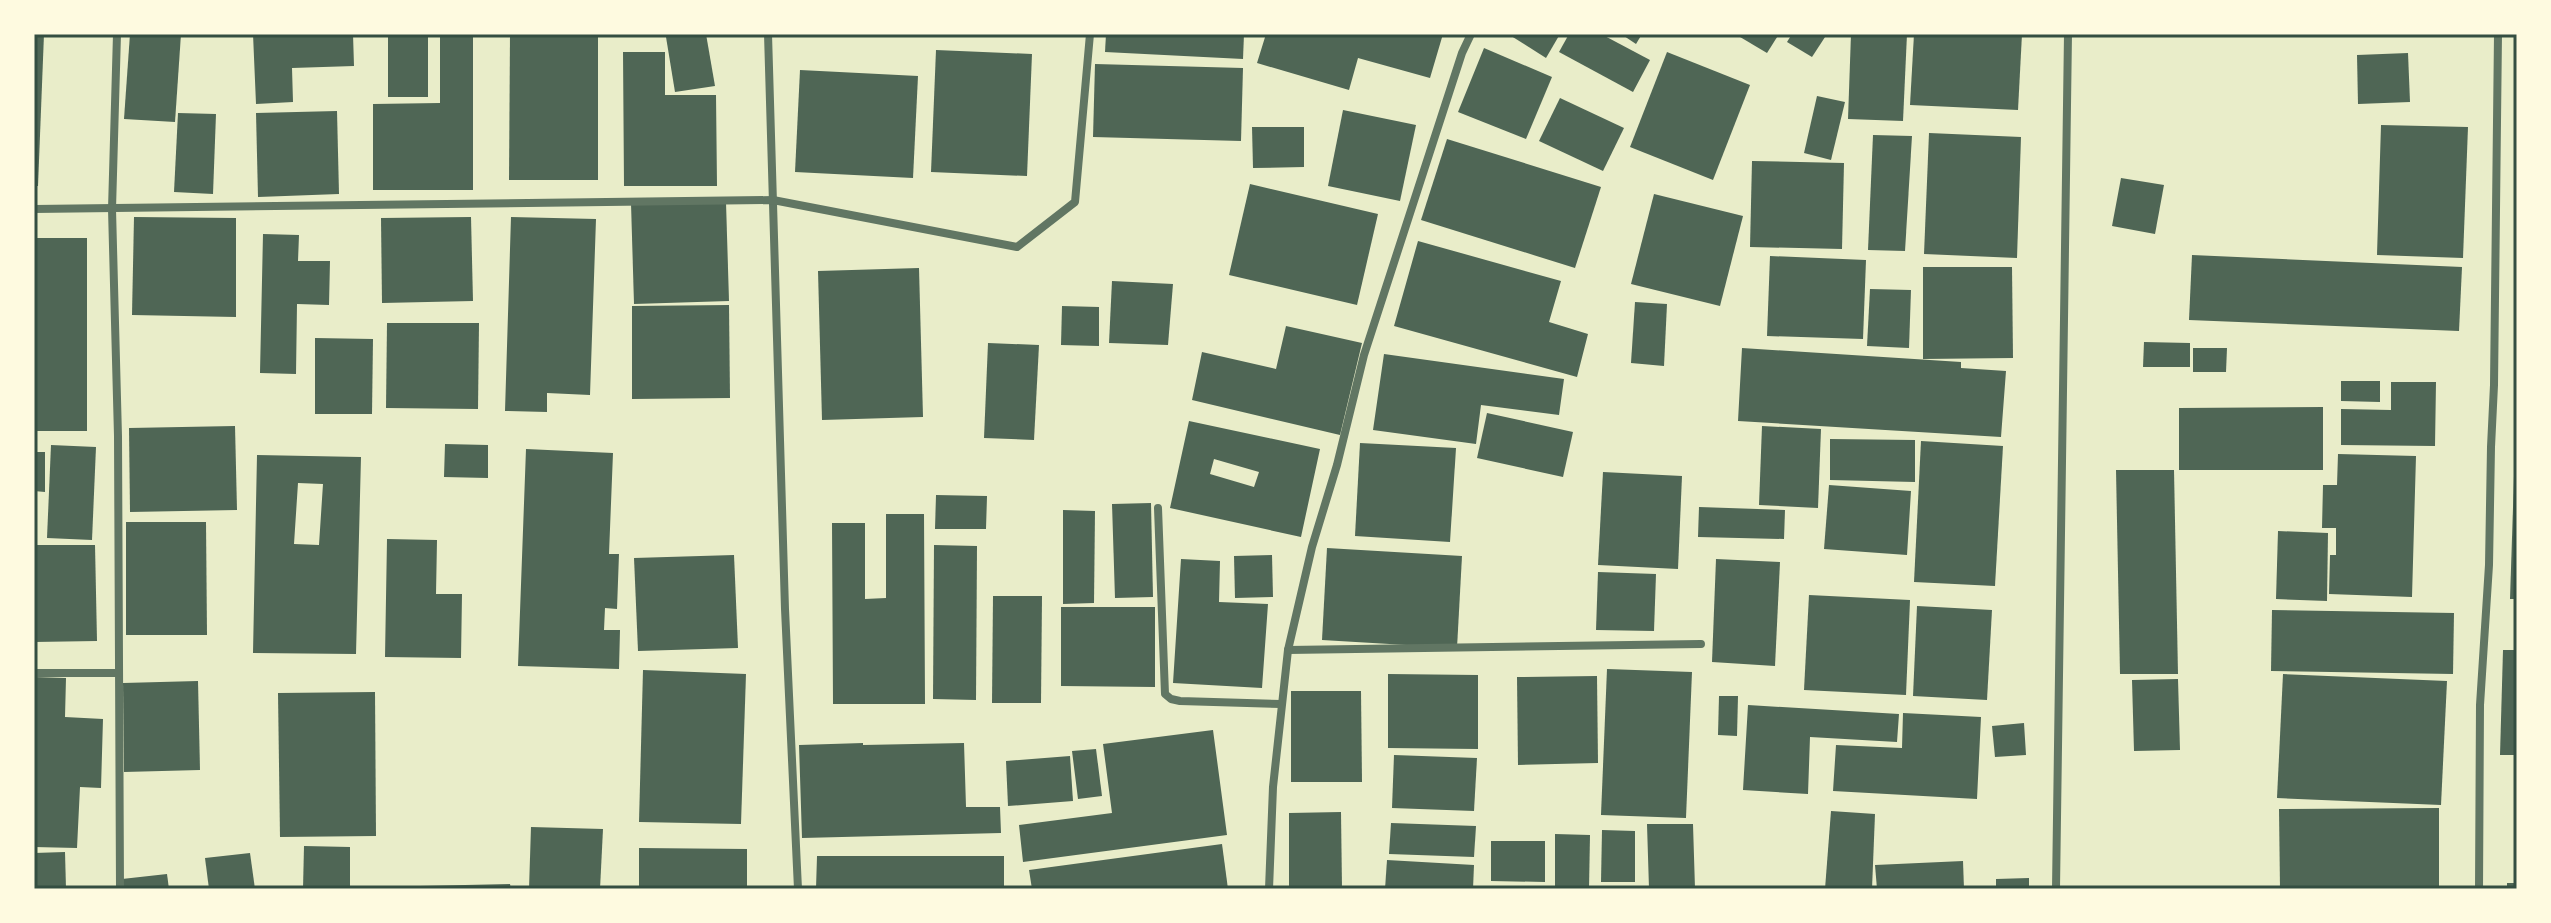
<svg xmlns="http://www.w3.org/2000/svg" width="2551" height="923" viewBox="0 0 2551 923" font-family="Roboto,sans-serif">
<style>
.building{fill:#4f6655;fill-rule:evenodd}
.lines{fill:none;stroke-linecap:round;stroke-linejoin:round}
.minor{stroke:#617663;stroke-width:8}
.neatline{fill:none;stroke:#344e41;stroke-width:3}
</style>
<rect width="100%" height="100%" fill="#e9edc9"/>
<g class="building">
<polygon points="34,34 44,34 38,186 34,186"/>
<polygon points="130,34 181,34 175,122 124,119"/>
<polygon points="253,34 353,34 354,66 292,68 293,102 256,104"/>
<rect x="388" y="34" width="40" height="63"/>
<polygon points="440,34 473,34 473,190 373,190 373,104 440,103"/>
<polygon points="510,34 598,34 598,180 509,180"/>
<polygon points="689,34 706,34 715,86 675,92 666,37"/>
<polygon points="1106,34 1244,34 1243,59 1105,52"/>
<polygon points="1266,34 1443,34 1430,78 1358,58 1349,90 1257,63"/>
<polygon points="1508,34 1560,34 1546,58"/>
<polygon points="1569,34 1601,34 1650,60 1633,92 1559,52"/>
<polygon points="1621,34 1642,34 1636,44"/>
<polygon points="1735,34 1779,34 1767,53"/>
<polygon points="1792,34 1827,34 1812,57 1787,42"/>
<polygon points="1851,34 1907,34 1903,121 1848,119"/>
<polygon points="1914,34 2022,34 2018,110 1910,105"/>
<polygon points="1484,48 1552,77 1526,139 1458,112"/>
<polygon points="936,50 1032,54 1027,176 931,172"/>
<polygon points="623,52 665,52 665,95 716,95 717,186 624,186"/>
<polygon points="1667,52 1750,85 1713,180 1630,147"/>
<polygon points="2408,53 2410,102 2358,104 2357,55"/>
<polygon points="1095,64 1243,68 1241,141 1093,137"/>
<polygon points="800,70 918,76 913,178 795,172"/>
<polygon points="1817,96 1845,102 1831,160 1804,153"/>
<polygon points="1560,98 1624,128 1603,171 1539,141"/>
<polygon points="1343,110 1416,125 1400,201 1328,186"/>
<polygon points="337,111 339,194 258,197 256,113"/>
<polygon points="178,113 216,114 213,194 174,192"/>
<polygon points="2381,125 2468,127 2463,258 2377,255"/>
<polygon points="1252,127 1304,127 1304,167 1253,168"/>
<polygon points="1929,133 2021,137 2017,258 1924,254"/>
<polygon points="1873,135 1912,136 1905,251 1868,250"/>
<polygon points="1447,139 1601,187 1575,268 1421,220"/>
<polygon points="1752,161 1844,163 1842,249 1750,247"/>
<polygon points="2121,178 2164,185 2155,234 2112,226"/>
<polygon points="1250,184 1378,214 1357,305 1229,275"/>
<polygon points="1654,194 1743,216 1720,306 1631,284"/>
<polygon points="726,202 729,301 634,304 631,203"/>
<polygon points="134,217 236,218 236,317 132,315"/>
<polygon points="471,217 473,301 382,303 381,218"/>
<polygon points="511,217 596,219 590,395 547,393 547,412 505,411"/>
<polygon points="263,234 299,235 298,261 330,261 329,305 297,304 296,374 260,373"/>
<rect x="34" y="238" width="53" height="193"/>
<polygon points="1418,241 1561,281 1549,322 1588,334 1577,377 1394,326"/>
<polygon points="2192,255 2462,267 2459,331 2189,320"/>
<polygon points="1770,256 1866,260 1863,339 1767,336"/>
<polygon points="1923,267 2012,267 2013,358 1923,359"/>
<polygon points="919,268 923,417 822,420 818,271"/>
<polygon points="1112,281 1173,284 1168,345 1109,343"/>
<polygon points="1870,289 1911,290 1909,348 1867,346"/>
<polygon points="1635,302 1667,304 1664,366 1631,363"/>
<polygon points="729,305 730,398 632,399 632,306"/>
<polygon points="1062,306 1099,307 1099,346 1061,345"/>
<polygon points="387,323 479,323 478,409 386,408"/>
<polygon points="1286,326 1362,343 1340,435 1192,400 1202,352 1276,369"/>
<polygon points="315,338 373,339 372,414 315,414"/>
<polygon points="2144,342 2190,343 2190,367 2143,367"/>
<polygon points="988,343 1039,345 1034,440 984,438"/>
<polygon points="1742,348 1961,362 1961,368 2006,371 2001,437 1738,421"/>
<polygon points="2193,348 2227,348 2226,372 2193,372"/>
<polygon points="1384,354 1564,379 1559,415 1481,405 1476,444 1373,430"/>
<polygon points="2341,381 2380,381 2380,402 2341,401"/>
<polygon points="2391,382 2436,382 2435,446 2341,445 2341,409 2391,410"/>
<polygon points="2323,407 2323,470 2179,470 2179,408"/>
<polygon points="1487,413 1573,432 1563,477 1477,458"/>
<path d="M1189 421 1320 449 1301 537 1170 508ZM1214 459 1259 472 1254 487 1210 474Z"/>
<polygon points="235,426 237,510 130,512 129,428"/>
<polygon points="1762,426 1821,429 1818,508 1759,505"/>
<polygon points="1830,439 1915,440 1915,482 1830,480"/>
<polygon points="1921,441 2003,446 1995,586 1914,582"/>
<polygon points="1360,443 1456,448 1450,542 1355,536"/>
<polygon points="445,444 488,445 488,478 444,477"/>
<polygon points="51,445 96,447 92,540 47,538"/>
<polygon points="526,449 613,453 609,554 619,554 617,609 605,608 604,630 620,630 619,669 518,666"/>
<polygon points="34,452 45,452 45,492 34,491"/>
<polygon points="2338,454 2416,456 2412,597 2329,594 2330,555 2336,555 2336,528 2322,528 2323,485 2337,485"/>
<path d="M257 455 361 457 356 654 253 653ZM298 483 323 484 319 545 294 544Z"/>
<polygon points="2116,470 2174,470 2178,674 2120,674"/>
<polygon points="1603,472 1682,476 1678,569 1598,565"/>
<polygon points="2514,477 2517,477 2517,599 2510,599"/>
<polygon points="1829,485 1911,491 1907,555 1824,549"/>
<polygon points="936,495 987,496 986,529 935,529"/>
<polygon points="1151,503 1153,597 1115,598 1112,504"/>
<polygon points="1699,507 1785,510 1784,539 1698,537"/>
<polygon points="1063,510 1095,511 1094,603 1063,604"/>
<polygon points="886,514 924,514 925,704 833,704 832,523 865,523 865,599 886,598"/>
<polygon points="126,522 206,522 207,635 126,635"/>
<polygon points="2278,531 2328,533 2327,601 2276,599"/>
<polygon points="387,539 437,540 436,594 462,594 461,658 385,657"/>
<polygon points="34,545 95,545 97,641 34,642"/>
<polygon points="934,545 977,546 976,700 933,699"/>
<polygon points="1327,548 1462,556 1457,648 1322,640"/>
<polygon points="734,555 738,648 638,651 634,558"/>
<polygon points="1272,555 1273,597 1235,598 1234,556"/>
<polygon points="1181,559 1220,561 1219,602 1268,604 1262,688 1173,683"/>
<polygon points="1716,559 1780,562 1775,666 1712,662"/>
<polygon points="1598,572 1656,574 1654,631 1596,630"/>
<polygon points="1809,595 1910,600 1906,695 1804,690"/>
<polygon points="993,596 1042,596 1041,703 992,703"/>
<polygon points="1917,606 1992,610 1987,700 1913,696"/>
<polygon points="1061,607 1155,607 1155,687 1061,686"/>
<polygon points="2272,610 2454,613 2453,674 2271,671"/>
<polygon points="2503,650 2517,650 2517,755 2500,755"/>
<polygon points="1607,669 1692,672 1686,818 1601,815"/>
<polygon points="643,670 746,674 741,824 639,822"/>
<polygon points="1388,674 1478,675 1478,749 1388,748"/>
<polygon points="2283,674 2447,681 2441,805 2277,798"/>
<polygon points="1597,676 1598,763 1518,765 1517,677"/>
<polygon points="34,677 66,678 65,717 103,719 101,788 80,787 77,848 34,847"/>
<polygon points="2178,679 2180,750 2134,751 2132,680"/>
<polygon points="198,681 200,770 124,772 123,683"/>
<polygon points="1291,691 1361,691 1362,782 1291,782"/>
<polygon points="375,692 376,836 280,837 278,693"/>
<polygon points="1719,696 1738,696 1737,736 1718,735"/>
<polygon points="1748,705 1899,714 1897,742 1810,737 1808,794 1743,790"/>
<polygon points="1903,713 1981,717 1977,799 1833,791 1836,745 1902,748"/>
<polygon points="2024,723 2026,755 1995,757 1992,726"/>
<polygon points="1213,730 1227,835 1023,862 1019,825 1112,813 1103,744"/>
<polygon points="863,743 863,745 964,743 966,807 1000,807 1001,833 802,838 799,745"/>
<polygon points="1096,749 1102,796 1078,799 1072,751"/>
<polygon points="1394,755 1477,758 1474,811 1392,808"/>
<polygon points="1070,756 1073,801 1008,806 1006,761"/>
<polygon points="2439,808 2439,889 2280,889 2279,809"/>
<polygon points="1831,811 1875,814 1872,889 1825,889"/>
<polygon points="1341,812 1342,889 1289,889 1289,813"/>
<polygon points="1391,823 1476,826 1474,857 1389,854"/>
<polygon points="1647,824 1693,824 1695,889 1649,889"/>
<polygon points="531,827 603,829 600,889 529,889"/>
<polygon points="1602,830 1635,831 1635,882 1601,882"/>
<polygon points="1555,834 1590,835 1589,889 1555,889"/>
<polygon points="1491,841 1545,841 1545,882 1491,881"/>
<polygon points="1222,844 1228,889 1032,889 1029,870"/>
<polygon points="304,846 350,847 350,889 303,889"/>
<polygon points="639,848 747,849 747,889 639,889"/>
<polygon points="65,852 66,889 34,889 34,853"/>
<polygon points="250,853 255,889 209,889 205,858"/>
<polygon points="817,856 1004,856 1004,889 816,889"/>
<polygon points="1387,860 1474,865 1473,889 1385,889"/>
<polygon points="1963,861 1964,889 1877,889 1875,865"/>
<polygon points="167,874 169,889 124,889 122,879"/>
<polygon points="2029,878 2029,889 1996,889 1996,879"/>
<rect x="2507" y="883" width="10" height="6"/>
<polygon points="510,884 511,889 420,889 420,886"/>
</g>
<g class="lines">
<g class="minor">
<polyline points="117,34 112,209 118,436 120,889"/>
<polyline points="768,34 785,609 798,889"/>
<polyline points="34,209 773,200 1017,247 1075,202 1090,34"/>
<polyline points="1158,508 1165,694 1171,699 1180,701 1281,704"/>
<polyline points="1288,650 1701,644"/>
<polyline points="34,673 119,673"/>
<polyline points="1269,889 1273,787 1288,650 1312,547 1337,465 1364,355 1462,53 1471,34"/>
<polyline points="2056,889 2068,34"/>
<polyline points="2479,889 2480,705 2489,565 2491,447 2494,385 2498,34"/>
</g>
</g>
<rect width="2551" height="923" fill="none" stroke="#fefae0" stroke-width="72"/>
<rect x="36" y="36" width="2479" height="851" class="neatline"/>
</svg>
